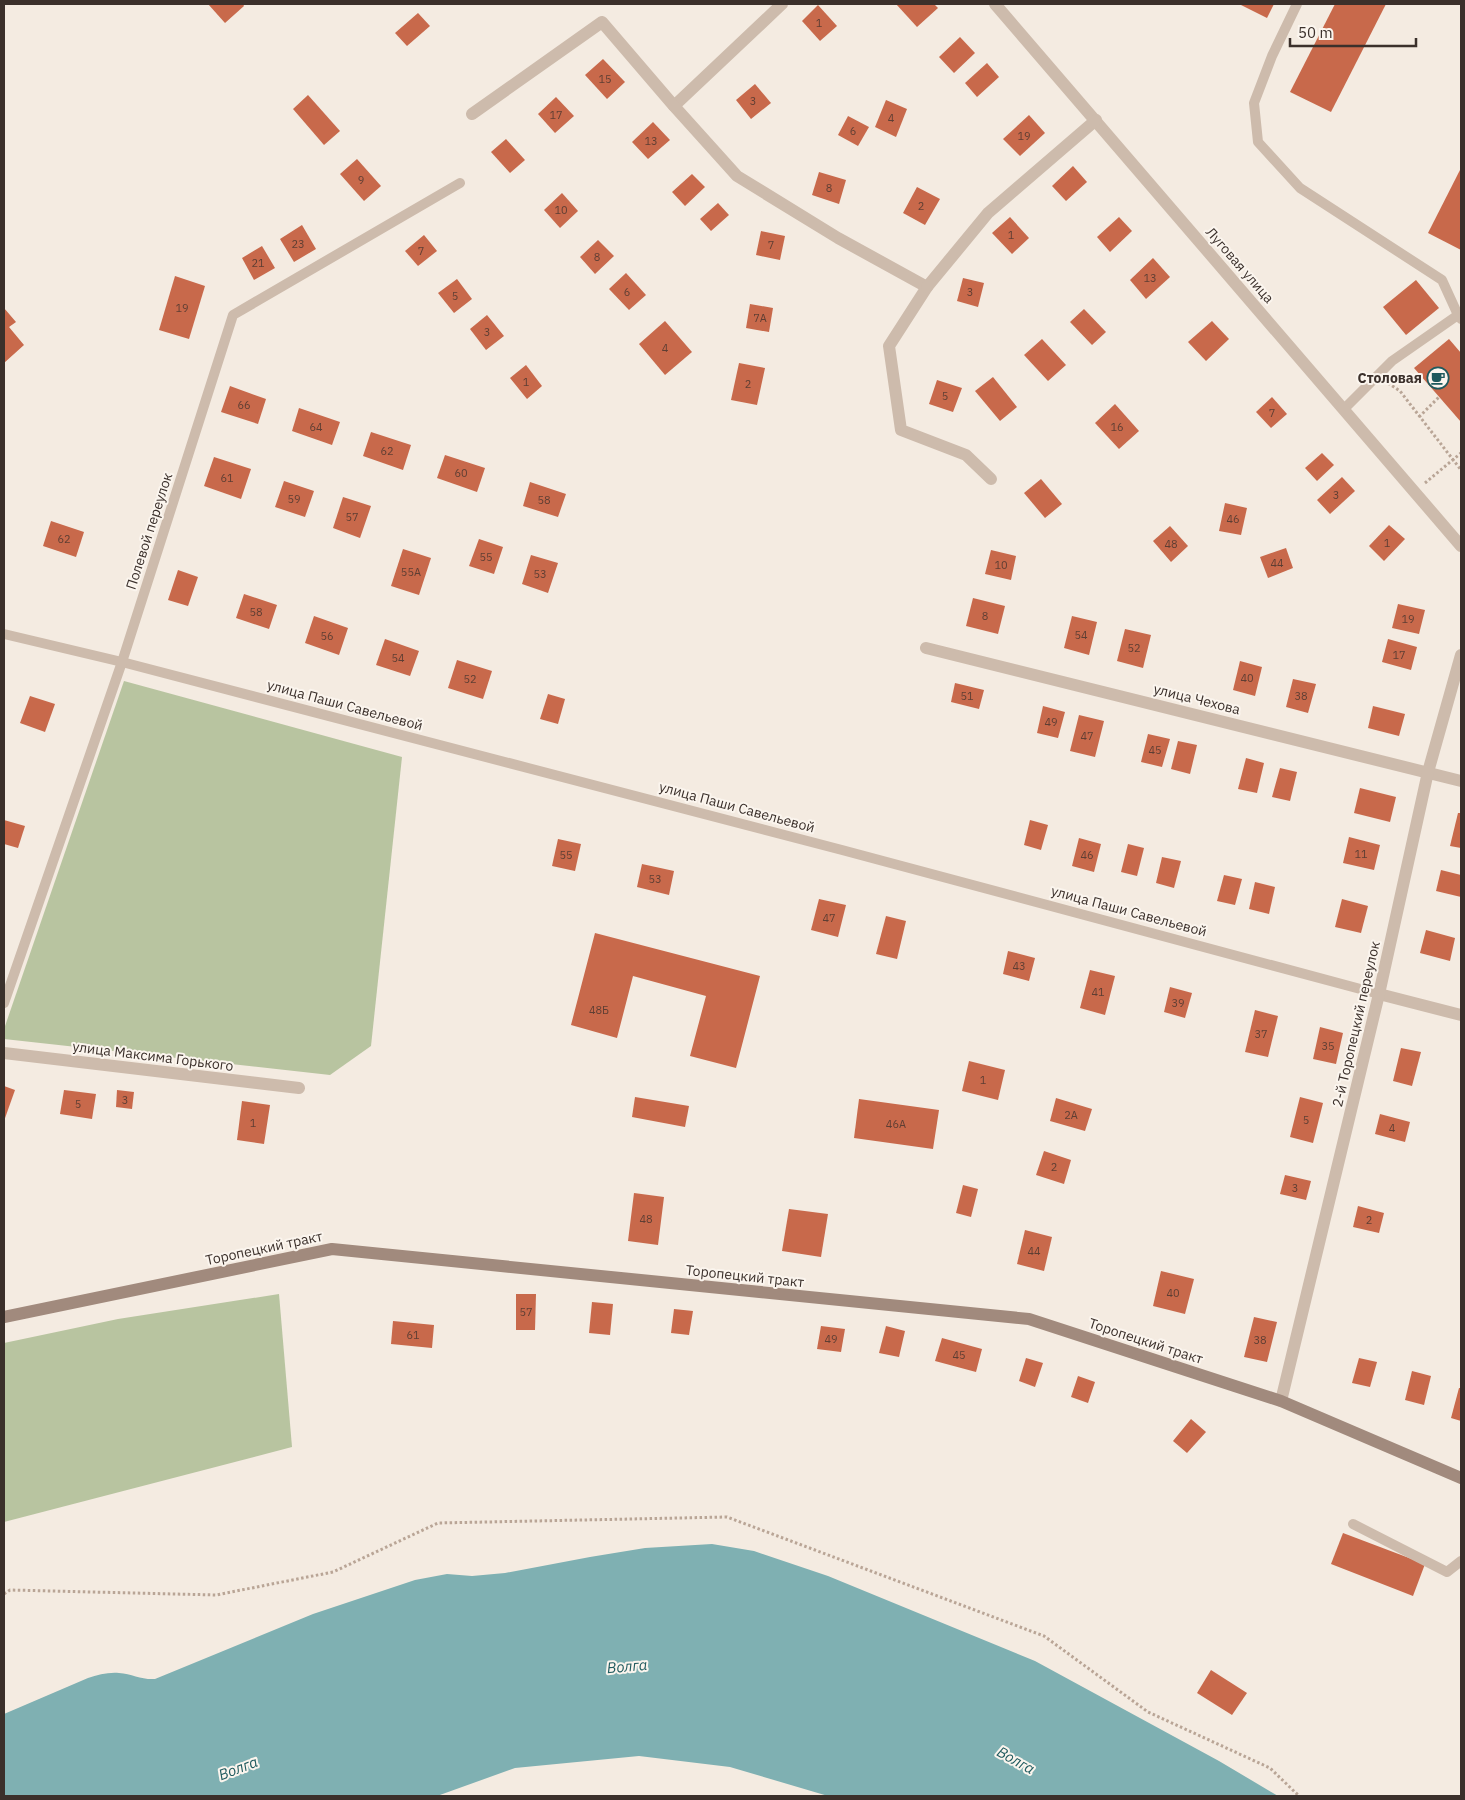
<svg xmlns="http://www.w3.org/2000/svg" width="1465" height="1800" viewBox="0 0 1465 1800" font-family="'IBM Plex Sans',sans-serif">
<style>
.green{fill:#b8c4a0}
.water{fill:#7fb0b2}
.building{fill:#c8694b}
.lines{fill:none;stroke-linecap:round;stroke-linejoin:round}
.path{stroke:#b9a596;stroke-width:3;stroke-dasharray:2.5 2.5;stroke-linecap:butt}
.service{stroke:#cdbbac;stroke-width:10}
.minor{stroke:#cdbbac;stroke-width:12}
.secondary{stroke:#a18a7d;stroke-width:12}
.labels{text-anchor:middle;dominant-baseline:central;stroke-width:4;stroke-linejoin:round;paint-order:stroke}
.number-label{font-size:11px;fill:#5e3e33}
.street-label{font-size:14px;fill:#3b302b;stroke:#fbf5ee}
.poi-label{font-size:14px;font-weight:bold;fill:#3b302b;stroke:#fbf5ee;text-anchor:end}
.water-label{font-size:15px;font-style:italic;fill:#1f5a5e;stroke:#fbf5ee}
</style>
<rect width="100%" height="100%" fill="#f4ebe1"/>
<g class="green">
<polygon points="124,681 402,757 371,1046 330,1075 4,1039 4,1029"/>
<polygon points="279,1294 292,1447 4,1522 4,1343 118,1319"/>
</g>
<path class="water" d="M712 1544 754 1551 828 1576 1035 1661 1219 1761 1278 1796H828L730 1767 639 1756 515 1768 437 1796H4V1714L88 1678C98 1675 108 1672 119 1673 132 1674 142 1680 155 1679L313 1614 415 1580 447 1574 472 1576 505 1573 590 1557 645 1548Z"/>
<g class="building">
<polygon points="208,4 243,4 244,6 225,23"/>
<polygon points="896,4 934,4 938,8 917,27"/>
<polygon points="1239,4 1274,4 1267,18"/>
<polygon points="1335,4 1386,4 1331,112 1290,92"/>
<polygon points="818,5 837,26 820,41 802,21"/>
<polygon points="418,13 430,26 407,46 395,33"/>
<polygon points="960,37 975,53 954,73 939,57"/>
<polygon points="603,59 625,82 607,99 585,75"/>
<polygon points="987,63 999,77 977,97 965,83"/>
<polygon points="755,84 771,103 751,119 736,100"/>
<polygon points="308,95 340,131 324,145 293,109"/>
<polygon points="556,97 574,116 555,133 538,114"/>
<polygon points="886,100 907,109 896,137 875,127"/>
<polygon points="1029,115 1045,133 1020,156 1003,139"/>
<polygon points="848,116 869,127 858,146 838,135"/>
<polygon points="653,122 670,140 648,159 632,142"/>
<polygon points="506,139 525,160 510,173 491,152"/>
<polygon points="357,159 381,186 364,201 340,174"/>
<polygon points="1073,166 1087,182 1066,201 1052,186"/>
<polygon points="1461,168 1461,250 1428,233"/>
<polygon points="819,172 846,180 839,204 812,195"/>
<polygon points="692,174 705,187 685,206 672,192"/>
<polygon points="917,187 940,199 925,225 903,213"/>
<polygon points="562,193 578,211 560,228 544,210"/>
<polygon points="718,203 729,215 711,231 700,219"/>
<polygon points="1010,217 1029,238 1012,254 992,233"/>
<polygon points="1119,217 1132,231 1110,252 1097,237"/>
<polygon points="302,225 316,249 294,262 280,239"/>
<polygon points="761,231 785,236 780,260 756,255"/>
<polygon points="424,235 437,251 418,266 405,251"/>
<polygon points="598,240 614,256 595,274 580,257"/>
<polygon points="262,246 275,268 254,280 242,258"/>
<polygon points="1153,258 1170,277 1146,299 1130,280"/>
<polygon points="626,273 646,295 629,310 609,289"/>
<polygon points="175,276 205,286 189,339 159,330"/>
<polygon points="963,278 984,283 978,307 957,301"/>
<polygon points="457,279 472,299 454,313 438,293"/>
<polygon points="1416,280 1439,308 1406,335 1383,307"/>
<polygon points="750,304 773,308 769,332 746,328"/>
<polygon points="4,308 16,322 9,327 24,345 4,363"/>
<polygon points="1084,309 1106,332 1092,345 1070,322"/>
<polygon points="487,315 504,336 486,350 470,329"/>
<polygon points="665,321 692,352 665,375 639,344"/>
<polygon points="1212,321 1229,339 1206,361 1188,342"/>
<polygon points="1042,339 1066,365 1048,381 1024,355"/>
<polygon points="1449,339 1461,353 1461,422 1414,368"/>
<polygon points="739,363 765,368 757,405 731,400"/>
<polygon points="526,365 542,386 527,399 510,378"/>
<polygon points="993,377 1017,407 1000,421 975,391"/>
<polygon points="937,380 962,388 953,412 929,404"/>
<polygon points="230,386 266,399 258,424 221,412"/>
<polygon points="1272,397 1287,414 1271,428 1256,412"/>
<polygon points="1115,404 1139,431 1119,449 1095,423"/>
<polygon points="299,408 340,422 332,445 292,431"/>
<polygon points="371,432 411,445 403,470 363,456"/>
<polygon points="1322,453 1334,465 1317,481 1305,468"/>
<polygon points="445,455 485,468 477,492 437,478"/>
<polygon points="214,457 251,469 241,499 204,486"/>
<polygon points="1342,477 1355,491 1330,514 1317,500"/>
<polygon points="1041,479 1062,504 1045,518 1024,493"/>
<polygon points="284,481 314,491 305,517 275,507"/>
<polygon points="530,482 566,494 558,517 523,506"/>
<polygon points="343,497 371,506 360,538 333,528"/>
<polygon points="1225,503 1247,508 1241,535 1219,531"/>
<polygon points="51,521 84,532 76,557 43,546"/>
<polygon points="1389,525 1405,539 1384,561 1369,546"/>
<polygon points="1170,526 1188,546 1171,562 1153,541"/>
<polygon points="479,539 503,547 494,574 469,566"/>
<polygon points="1286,548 1293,568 1268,578 1260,557"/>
<polygon points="403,549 431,558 419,595 391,586"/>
<polygon points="991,550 1016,556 1011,580 985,574"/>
<polygon points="531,555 558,563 548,593 522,584"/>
<polygon points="178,570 198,577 188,606 168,600"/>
<polygon points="244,594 277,605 269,629 236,618"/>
<polygon points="973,598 1005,606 998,634 966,626"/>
<polygon points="1398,604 1425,610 1419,634 1392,628"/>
<polygon points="314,616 348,628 339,655 305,643"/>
<polygon points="1072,616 1097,622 1089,655 1064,648"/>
<polygon points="1125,629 1151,635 1143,668 1117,661"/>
<polygon points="385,639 419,651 410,676 376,665"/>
<polygon points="1388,639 1417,647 1411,670 1382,662"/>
<polygon points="457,660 492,671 483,699 448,688"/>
<polygon points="1240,661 1262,667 1255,696 1233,690"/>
<polygon points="1293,679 1316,684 1308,713 1286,707"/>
<polygon points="955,683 984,690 979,709 951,702"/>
<polygon points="548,694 565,699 558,724 540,719"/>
<polygon points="30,696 55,704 45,732 20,723"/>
<polygon points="1043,706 1065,712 1058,738 1037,733"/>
<polygon points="1373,706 1405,714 1399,736 1368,728"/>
<polygon points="1079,715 1104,721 1095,757 1070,751"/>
<polygon points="1148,734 1170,739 1162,767 1141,762"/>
<polygon points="1178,741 1197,745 1190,774 1171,769"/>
<polygon points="1246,758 1264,763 1257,793 1238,789"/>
<polygon points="1280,768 1297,772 1290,801 1272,797"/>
<polygon points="1360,788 1396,797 1390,822 1354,813"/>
<polygon points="1458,813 1461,813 1461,848 1450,846"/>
<polygon points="4,820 25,826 18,848 4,844"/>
<polygon points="1030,820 1048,825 1041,850 1024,845"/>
<polygon points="1349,837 1380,845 1374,870 1343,863"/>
<polygon points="1079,838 1101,844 1094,872 1072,866"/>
<polygon points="558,839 581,844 575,871 552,866"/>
<polygon points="1128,844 1144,848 1137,876 1121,872"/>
<polygon points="1162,857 1181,861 1174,888 1156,883"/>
<polygon points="642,864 674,871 669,895 637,887"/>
<polygon points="1441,870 1461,875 1461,897 1436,891"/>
<polygon points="1224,875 1242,879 1235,905 1217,901"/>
<polygon points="1255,882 1275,887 1269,914 1249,909"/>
<polygon points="819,899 846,905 838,937 811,930"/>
<polygon points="1342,899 1368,906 1361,933 1335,927"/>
<polygon points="886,916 906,921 897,959 876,954"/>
<polygon points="1426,930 1455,938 1450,961 1420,953"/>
<polygon points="595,933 760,976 736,1068 690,1056 706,996 633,976 617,1038 571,1025"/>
<polygon points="1008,951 1035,958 1029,981 1003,974"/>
<polygon points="1090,970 1115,976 1105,1015 1080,1008"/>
<polygon points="1170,987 1192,993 1185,1018 1164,1012"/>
<polygon points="1255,1010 1278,1016 1268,1057 1245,1052"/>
<polygon points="1320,1027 1343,1033 1336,1064 1313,1059"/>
<polygon points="1401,1048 1421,1052 1412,1086 1393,1081"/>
<polygon points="969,1061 1005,1070 998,1100 962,1091"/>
<polygon points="4,1086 15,1090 4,1121"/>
<polygon points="64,1090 96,1094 92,1119 60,1114"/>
<polygon points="117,1090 134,1092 132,1109 116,1107"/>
<polygon points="635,1097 689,1106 685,1127 632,1117"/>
<polygon points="1300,1097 1323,1103 1313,1143 1290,1137"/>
<polygon points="1056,1098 1092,1109 1085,1131 1050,1121"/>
<polygon points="859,1099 939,1110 933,1149 854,1138"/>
<polygon points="242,1101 270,1105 264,1144 237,1140"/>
<polygon points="1380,1114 1410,1122 1405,1142 1375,1134"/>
<polygon points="1044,1151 1071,1160 1064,1184 1036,1175"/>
<polygon points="1285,1175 1311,1181 1306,1200 1280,1194"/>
<polygon points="963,1185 978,1189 971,1217 956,1213"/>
<polygon points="634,1193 664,1197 658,1245 628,1241"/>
<polygon points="1358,1206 1384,1213 1379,1233 1353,1227"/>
<polygon points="789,1209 828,1214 821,1257 782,1251"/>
<polygon points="1025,1230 1052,1237 1044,1271 1017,1264"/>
<polygon points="1161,1271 1194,1279 1185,1314 1153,1306"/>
<polygon points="516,1294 536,1294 535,1330 516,1330"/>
<polygon points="592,1302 613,1304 610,1335 589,1333"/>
<polygon points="674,1309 693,1311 689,1335 671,1333"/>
<polygon points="1254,1317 1277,1322 1267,1362 1244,1357"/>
<polygon points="393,1321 434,1325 432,1348 391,1344"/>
<polygon points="821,1326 845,1329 841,1352 817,1349"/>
<polygon points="886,1326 905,1331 899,1357 879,1353"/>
<polygon points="942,1338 982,1349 976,1372 935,1361"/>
<polygon points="1026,1358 1043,1363 1035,1387 1019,1381"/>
<polygon points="1359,1358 1377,1362 1370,1387 1352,1383"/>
<polygon points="1412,1371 1431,1376 1424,1405 1405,1400"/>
<polygon points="1078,1376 1095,1382 1088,1403 1071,1397"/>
<polygon points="1459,1388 1461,1388 1461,1421 1451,1418"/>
<polygon points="1191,1419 1206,1432 1187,1453 1173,1441"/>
<polygon points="1343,1533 1425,1564 1413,1596 1331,1564"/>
<polygon points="1211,1670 1247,1693 1232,1715 1197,1693"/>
</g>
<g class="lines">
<g class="path">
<polyline points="1388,383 1400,391 1461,470"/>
<polyline points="1419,417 1439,397"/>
<polyline points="1425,483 1461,453"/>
<polyline points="4,1594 10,1590 216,1595 333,1572 438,1523 727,1517 1044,1636 1148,1712 1270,1768 1299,1796"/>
</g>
<g class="service">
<polyline points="1297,4 1272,56 1254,103 1258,142 1300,188 1442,280 1458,315"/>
<polyline points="1344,409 1392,361 1458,315 1461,319"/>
<polyline points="4,634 122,662 842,850 1379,994"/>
<polyline points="4,1003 122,662 233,315 460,183"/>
<polyline points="1353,1524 1447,1572 1461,1561"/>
</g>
<g class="minor">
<polyline points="995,4 1461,546"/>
<polyline points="674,106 782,4"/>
<polyline points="472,114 602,22 674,106 737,176 838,238 927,287 889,346 901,430 966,455 991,479"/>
<polyline points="927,287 988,213 1096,120"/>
<polyline points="926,648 1461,781"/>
<polyline points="1379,994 1461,1015"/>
<polyline points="4,1053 299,1088"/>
<polyline points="1281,1401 1379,994 1428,772 1461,655"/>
</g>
<polyline class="secondary" points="4,1317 332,1249 1029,1319 1281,1401 1461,1478"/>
</g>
<defs>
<g id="cafe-ring" transform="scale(1.125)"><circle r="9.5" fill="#fbf5ee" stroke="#1f5a5e" stroke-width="1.5"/><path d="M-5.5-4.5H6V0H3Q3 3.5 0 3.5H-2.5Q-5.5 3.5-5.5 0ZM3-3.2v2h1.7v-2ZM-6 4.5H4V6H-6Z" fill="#1f5a5e"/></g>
</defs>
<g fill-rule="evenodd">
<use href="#cafe-ring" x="1438" y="378"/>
</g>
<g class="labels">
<g class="number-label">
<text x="819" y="23">1</text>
<text x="605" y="79">15</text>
<text x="753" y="101">3</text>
<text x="556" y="115">17</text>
<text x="891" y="118">4</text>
<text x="853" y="131">6</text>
<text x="1024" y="136">19</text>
<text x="651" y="141">13</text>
<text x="361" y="180">9</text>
<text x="829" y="188">8</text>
<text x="921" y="206">2</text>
<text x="561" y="210">10</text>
<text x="1011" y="235">1</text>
<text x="298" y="244">23</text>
<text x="771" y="245">7</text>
<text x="421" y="251">7</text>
<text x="597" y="257">8</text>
<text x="258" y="263">21</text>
<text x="1150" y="278">13</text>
<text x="627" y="292">6</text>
<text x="970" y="292">3</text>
<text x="455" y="296">5</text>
<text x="182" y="308">19</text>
<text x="760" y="318">7А</text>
<text x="487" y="332">3</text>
<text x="665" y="348">4</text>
<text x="526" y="382">1</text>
<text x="748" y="384">2</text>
<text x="945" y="396">5</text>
<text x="244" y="405">66</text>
<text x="1272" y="413">7</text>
<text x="316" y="427">64</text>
<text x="1117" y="427">16</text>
<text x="387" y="451">62</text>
<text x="461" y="473">60</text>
<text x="227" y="478">61</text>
<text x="1336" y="495">3</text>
<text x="294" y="499">59</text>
<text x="544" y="500">58</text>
<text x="352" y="517">57</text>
<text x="1233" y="519">46</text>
<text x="64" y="539">62</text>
<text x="1387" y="543">1</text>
<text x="1171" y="544">48</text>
<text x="486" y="557">55</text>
<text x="1277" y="563">44</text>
<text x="1001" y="565">10</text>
<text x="411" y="572">55А</text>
<text x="540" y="574">53</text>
<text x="256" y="612">58</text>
<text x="985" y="616">8</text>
<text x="1408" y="619">19</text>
<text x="1081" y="635">54</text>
<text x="327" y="636">56</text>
<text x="1134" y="648">52</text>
<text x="1399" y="655">17</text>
<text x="398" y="658">54</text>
<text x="1247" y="678">40</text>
<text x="470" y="679">52</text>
<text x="967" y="696">51</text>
<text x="1301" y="696">38</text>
<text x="1051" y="722">49</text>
<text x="1087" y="736">47</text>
<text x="1155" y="750">45</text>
<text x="1361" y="854">11</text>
<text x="566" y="855">55</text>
<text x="1087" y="855">46</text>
<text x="655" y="879">53</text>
<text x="829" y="918">47</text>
<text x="1019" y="966">43</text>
<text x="1098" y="992">41</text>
<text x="1178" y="1003">39</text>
<text x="599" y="1010">48Б</text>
<text x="1261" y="1034">37</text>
<text x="1328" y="1046">35</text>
<text x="983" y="1080">1</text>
<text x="125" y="1100">3</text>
<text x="78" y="1104">5</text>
<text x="1071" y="1115">2А</text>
<text x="1306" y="1120">5</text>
<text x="253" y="1123">1</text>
<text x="896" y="1124">46А</text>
<text x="1392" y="1128">4</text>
<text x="1054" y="1167">2</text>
<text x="1295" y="1188">3</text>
<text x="646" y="1219">48</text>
<text x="1369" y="1220">2</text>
<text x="1034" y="1251">44</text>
<text x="1173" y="1293">40</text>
<text x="526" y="1312">57</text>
<text x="413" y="1335">61</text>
<text x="831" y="1339">49</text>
<text x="1260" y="1340">38</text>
<text x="959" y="1355">45</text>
</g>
<g class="street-label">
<text transform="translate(1240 265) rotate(49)">Луговая улица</text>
<text transform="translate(149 531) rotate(-72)">Полевой переулок</text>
<text transform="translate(1197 699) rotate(14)">улица Чехова</text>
<text transform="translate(345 705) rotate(15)">улица Паши Савельевой</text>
<text transform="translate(737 807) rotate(15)">улица Паши Савельевой</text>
<text transform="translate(1129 911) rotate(15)">улица Паши Савельевой</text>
<text transform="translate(1356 1024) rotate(-77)">2-й Торопецкий переулок</text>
<text transform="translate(153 1056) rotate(7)">улица Максима Горького</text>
<text transform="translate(264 1248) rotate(-12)">Торопецкий тракт</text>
<text transform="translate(745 1276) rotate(6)">Торопецкий тракт</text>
<text transform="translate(1146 1341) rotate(18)">Торопецкий тракт</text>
</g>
<g class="poi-label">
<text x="1422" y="378">Столовая</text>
</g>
<g class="water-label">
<text transform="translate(627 1666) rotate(-5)">Волга</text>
<text transform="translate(1016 1760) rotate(29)">Волга</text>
<text transform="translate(238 1768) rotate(-21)">Волга</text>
</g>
</g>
<rect width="1465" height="1800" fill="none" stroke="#3b302b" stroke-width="10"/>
<path d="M1290 38v8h126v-8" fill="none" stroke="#3b302b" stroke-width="2.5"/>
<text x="1298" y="38" font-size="15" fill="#3b302b" stroke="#fbf5ee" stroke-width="4" paint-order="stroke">50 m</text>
</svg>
